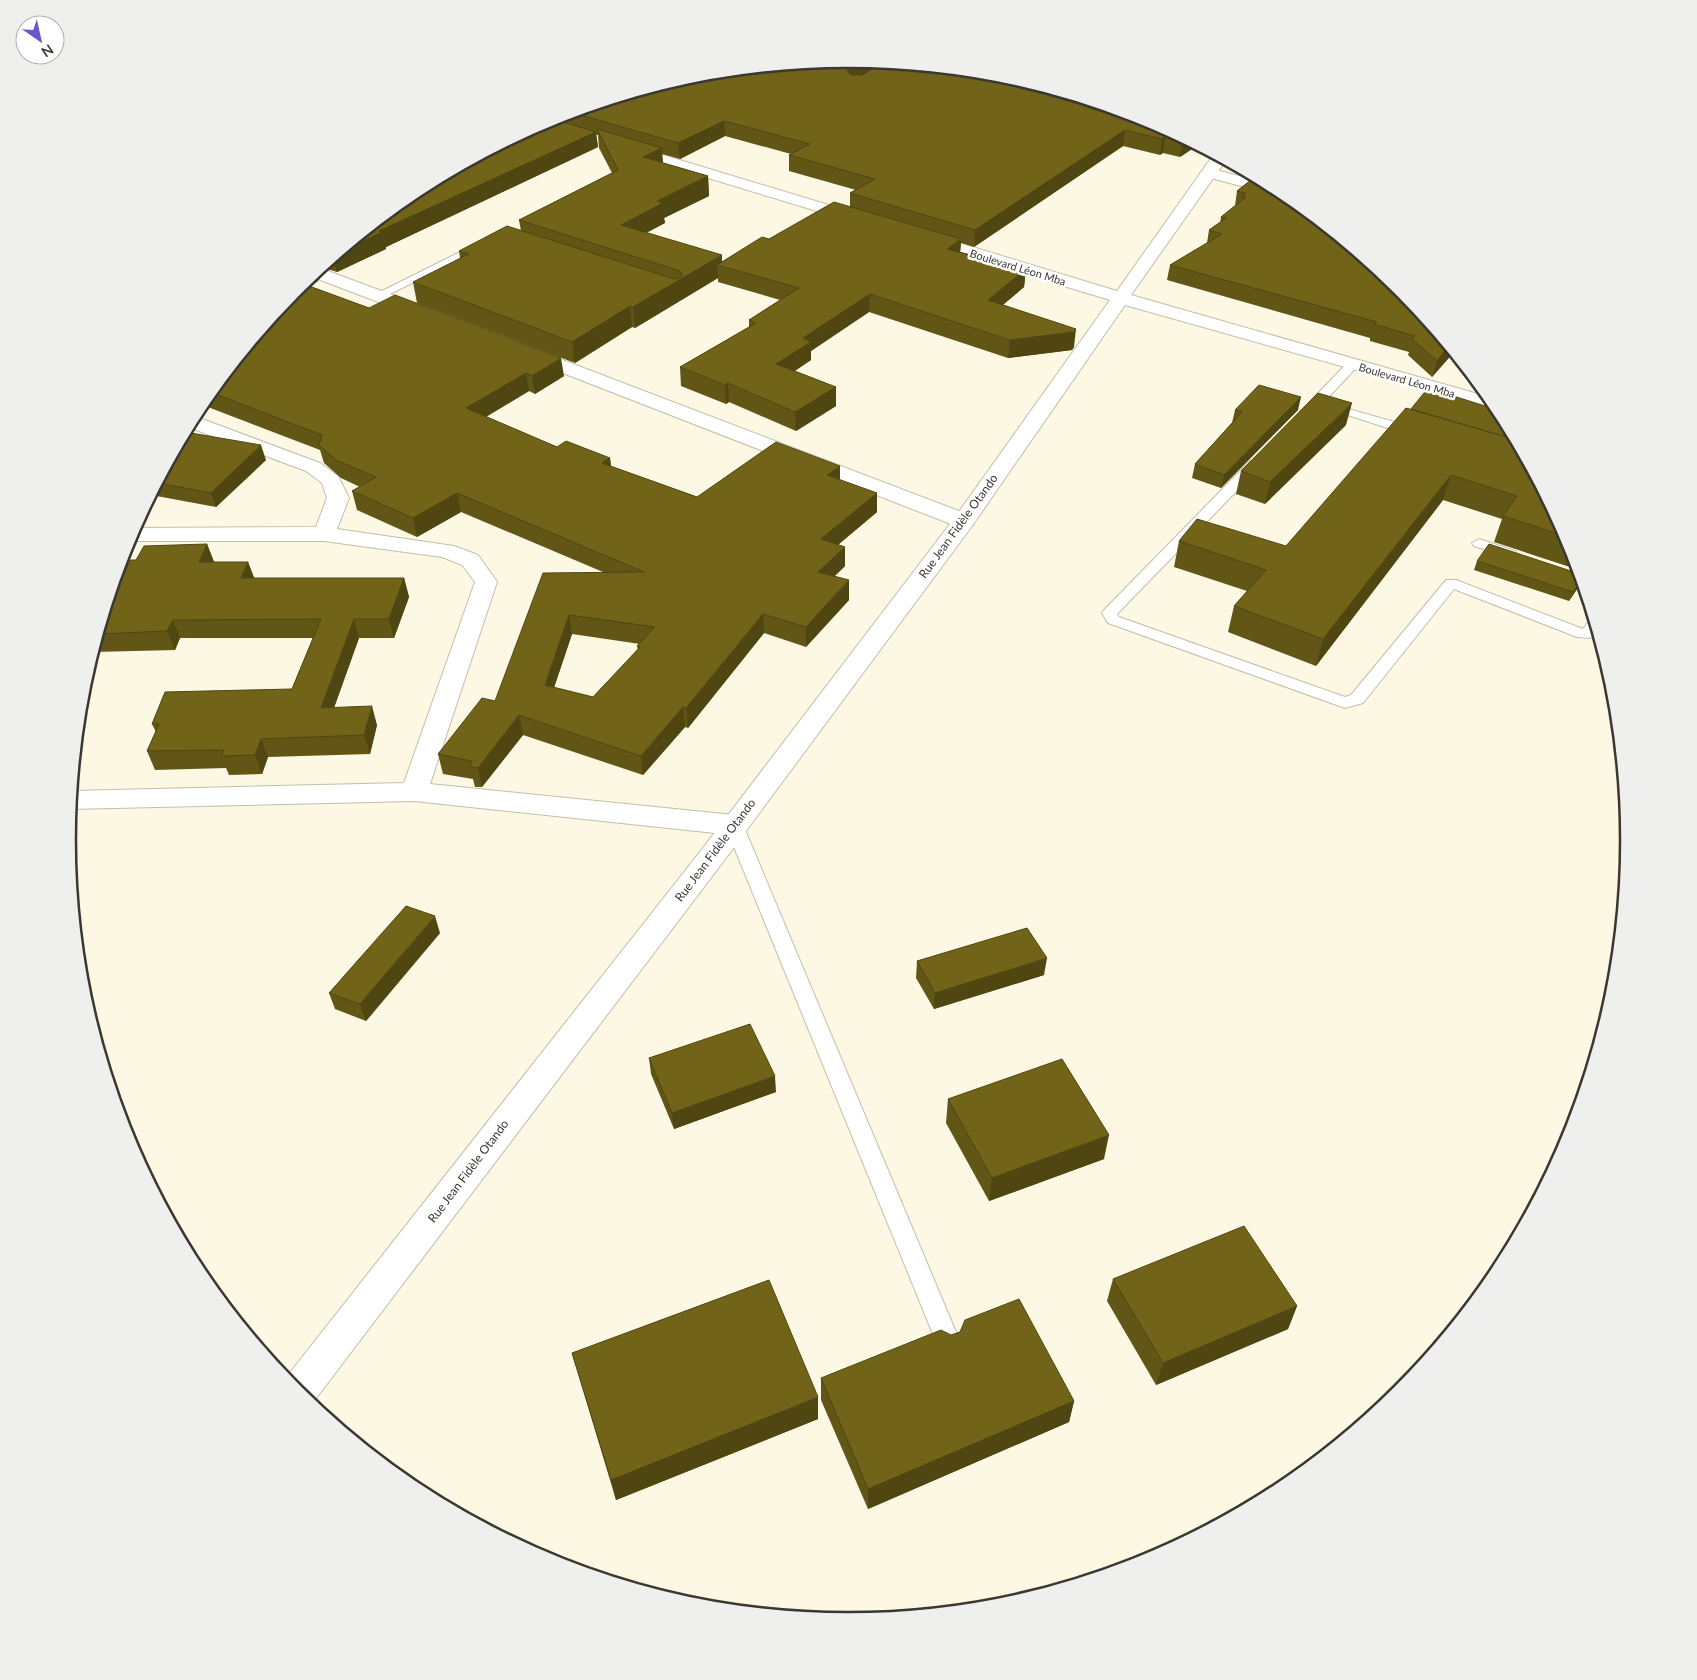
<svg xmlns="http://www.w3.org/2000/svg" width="1697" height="1680" viewBox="0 0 1697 1680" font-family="Lato,sans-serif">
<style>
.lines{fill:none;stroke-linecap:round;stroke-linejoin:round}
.service-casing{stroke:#c2beaa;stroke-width:2}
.minor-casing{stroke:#c2beaa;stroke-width:2}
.tertiary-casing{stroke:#c2beaa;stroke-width:2}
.service{fill:#fff;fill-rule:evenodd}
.minor{fill:#fff;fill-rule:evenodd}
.tertiary{fill:#fff;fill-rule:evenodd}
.wall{fill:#615616;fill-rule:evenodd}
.shaded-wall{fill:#4f4612}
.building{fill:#716419;stroke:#4f4612;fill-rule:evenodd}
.labels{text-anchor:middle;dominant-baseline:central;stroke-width:5;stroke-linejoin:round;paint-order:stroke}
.far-street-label{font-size:11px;fill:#3a3830;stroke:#fff}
.street-label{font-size:12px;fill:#3a3830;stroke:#fff}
.rim{fill:none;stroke:#3a3830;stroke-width:2.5}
</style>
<rect width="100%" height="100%" fill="#fcf8e4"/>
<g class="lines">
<g class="service-casing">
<g id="service">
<polygon points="480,242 485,245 484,247 382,298 374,298 372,296"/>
<polygon points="1353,360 1357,361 1359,364 1357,367 1324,402 1419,429 1420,432 1419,435 1409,435 1320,406 1311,415 1303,415 1301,412 1303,409 1349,361"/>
<polygon points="1255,460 1260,461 1262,464 1260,467 1117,614 1119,617 1345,697 1351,695 1446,580 1456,580 1583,629 1590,620 1594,619 1598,633 1590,638 1577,637 1454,589 1363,703 1345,708 1108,623 1102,613 1104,610 1250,461"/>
<polygon points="1479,539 1515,551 1517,554 1510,558 1474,546 1472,543"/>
<polygon points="734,819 740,821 743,825 961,1344 957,1352 949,1355 941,1352 937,1344 725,825 728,821"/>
</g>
</g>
<g class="minor-casing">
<g id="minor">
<polygon points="1208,168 1271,184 1289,195 1283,197 1203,176 1200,173"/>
<polygon points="320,268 427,308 430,312 427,316 415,316 310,276"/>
<polygon points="526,346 972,516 975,521 972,526 964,528 956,526 519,356 517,352 519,348"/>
<polygon points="194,416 320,463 338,476 349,498 337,529 454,546 478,555 497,582 430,784 734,815 744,818 748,825 744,832 734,835 414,801 70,809 72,791 404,783 475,582 462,565 442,557 324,541 127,541 133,528 316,527 327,498 322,483 306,471 188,427"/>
</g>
</g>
<g class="tertiary-casing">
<g id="tertiary">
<polygon points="627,144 865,216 867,219 859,224 853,222 622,152 619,149 622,146"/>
<polygon points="1214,154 1226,160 1131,295 1492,398 1501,411 1125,305 972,526 723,862 311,1405 296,1392 285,1379 703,848 956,516 1110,300 918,242 916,238 918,234 930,234 1117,291"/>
</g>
</g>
<use href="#service" class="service"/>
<use href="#minor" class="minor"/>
<use href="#tertiary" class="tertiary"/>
</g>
<g class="wall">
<path d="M696 74 1039 87 1198 145 1180 157 1163 153 1160 155 1123 146 974 247 961 243 960 252 1026 269 1024 287 1003 305 1074 347 1072 350 1008 358 869 312 811 351V360L795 371 836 387V406L796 431 729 402 726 404 681 386 680 367 749 327V320L780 300 718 282V278L635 328 632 327 575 363 417 303 413 282 460 258 459 251 521 231 519 220 612 173 599 148 598 135H596L598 147 386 247V249L337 272 321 267 415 190 550 118ZM725 136 791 154 789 155V171L856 190 850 193V206L769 239 722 262 646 233 665 223 664 218 709 196 708 176 663 163 662 154 680 159Z"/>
<polygon points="1256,176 1401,288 1454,352 1432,377 1408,355 1409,352 1370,341 1370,338 1167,280 1170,265 1207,243 1209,230 1220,223 1221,217 1235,206 1237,191"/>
<path d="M316 271 318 281 308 286 369 308 564 376 535 394 529 391 486 417 557 447 610 458 611 467 697 497 840 480 877 512 838 545 845 547V566L834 577 849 600 806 647 764 633 688 728 685 727 643 775 523 735 482 787H475L473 779 443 774 438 754 495 701 603 572 461 512 417 537 357 510 352 491 360 487 341 478 324 463 320 450 200 404 296 287ZM572 634 640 644 637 646 638 650 593 697 554 688Z"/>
<polygon points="1411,409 1501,411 1570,541 1579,570 1494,542 1502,519 1443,500 1316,666 1228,632 1234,606 1247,591 1174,567 1179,541 1286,546"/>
<polygon points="1235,410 1298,410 1221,488 1192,478 1195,464 1232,423"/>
<polygon points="1346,425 1265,504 1236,494 1241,471"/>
<polygon points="185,432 266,460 216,507 151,495"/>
<polygon points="207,544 214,562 248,562 254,578 404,578 409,597 394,638 359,638 334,708 377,725 370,754 268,757 262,774 229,775 226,768 155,770 147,751 156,732 152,724 292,689 313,638 180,638 175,650 93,652 121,560 136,560"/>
<polygon points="1477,561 1581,583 1569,601 1474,570"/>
<polygon points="440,933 366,1021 335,1009 329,993"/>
<polygon points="917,961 1044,975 934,1009 916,978"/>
<polygon points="649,1058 776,1092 674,1129 651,1074"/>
<polygon points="948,1099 1104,1159 989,1201 946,1123"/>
<polygon points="1113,1279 1297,1306 1288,1329 1156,1385 1107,1301"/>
<polygon points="572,1353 818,1419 616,1500"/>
<polygon points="821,1378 1074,1401 1069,1422 868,1509 821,1400"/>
</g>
<g class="shaded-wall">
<polygon points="864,60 887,62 848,83 847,71 848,69"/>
<polygon points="1024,81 1041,86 1020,97 1021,82"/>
<polygon points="724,121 725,136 680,159 678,143"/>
<polygon points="1125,130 1123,146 974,247 975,230"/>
<polygon points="596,132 598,147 386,247 386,249 337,272 333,257 339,253 379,231"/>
<polygon points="1165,137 1163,153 1160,155 1162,139"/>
<polygon points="1186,139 1198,145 1180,157 1182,142"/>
<polygon points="662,148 663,167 643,157"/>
<polygon points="708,176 709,196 664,218 665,223 623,245 621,225 657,201"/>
<polygon points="961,239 960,257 947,249"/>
<polygon points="722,255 722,266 717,265 718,278 635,328 633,307"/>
<polygon points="1026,269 1024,287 987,318 988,300"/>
<polygon points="316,271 318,281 291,294 296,287"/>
<polygon points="870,294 869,312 811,351 811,360 777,382 776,364 803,338"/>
<polygon points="630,306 632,327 575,363 572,342"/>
<polygon points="1076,329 1074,347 1072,350 1008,358 1010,340"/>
<polygon points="1449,346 1454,352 1432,377 1437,361"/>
<polygon points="561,358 564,376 535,394 532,376"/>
<polygon points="526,373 529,391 470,426 466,408"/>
<polygon points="728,383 729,402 726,404 725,385"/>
<polygon points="836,387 836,406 796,431 795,412"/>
<polygon points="1301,397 1298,410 1221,488 1224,475"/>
<polygon points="1352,403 1346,425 1265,504 1270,482"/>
<polygon points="261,445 266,460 216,507 211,493"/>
<polygon points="610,458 612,476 602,463"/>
<polygon points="840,466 840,484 827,475"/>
<polygon points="1451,475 1443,500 1316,666 1323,639"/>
<polygon points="457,493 461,512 417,537 413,518"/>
<polygon points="877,493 877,512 822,558 821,539"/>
<polygon points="207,544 214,562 199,562"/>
<polygon points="845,547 845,566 818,591 818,572"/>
<polygon points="248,562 255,580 241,578"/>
<polygon points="404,578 409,597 394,638 389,619"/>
<polygon points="1582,579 1582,581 1581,583 1569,601 1573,592"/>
<polygon points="849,580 849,600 806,647 806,627"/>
<polygon points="763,614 764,633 688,728 686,708"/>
<polygon points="569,615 572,634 548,705 545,685"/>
<polygon points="354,619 359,638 327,727 321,708"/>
<polygon points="173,620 180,638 175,650 167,631"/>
<polygon points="372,706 377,725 370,754 364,735"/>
<polygon points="683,707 685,727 643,775 641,756"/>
<polygon points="519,715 523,735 482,787 478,768"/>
<polygon points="261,739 268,757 262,774 255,755"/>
<polygon points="435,916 440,933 366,1021 360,1004"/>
<polygon points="1047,958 1044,975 934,1009 935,993"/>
<polygon points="775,1076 776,1092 674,1129 672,1113"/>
<polygon points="1109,1135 1104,1159 989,1201 992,1178"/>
<polygon points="1297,1306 1288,1329 1156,1385 1163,1363"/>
<polygon points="818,1397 818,1419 616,1500 611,1480"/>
<polygon points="1074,1401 1069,1422 868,1509 868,1489"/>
</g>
<g class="building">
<polygon points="849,59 864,60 848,69 847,71 851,75 862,75 884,62 1001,74 1024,81 1021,82 1063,93 1148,118 1186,139 1182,142 1165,137 1162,139 1125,130 975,230 850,193 875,179 789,155 810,144 724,121 678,143 570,112 696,74"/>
<polygon points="550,118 596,132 379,231 382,232 339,253 415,190"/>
<polygon points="597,129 662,148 643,157 708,176 657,201 663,203 621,225 722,255 633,307 630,306 572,342 413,282 469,254 459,251 507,226 671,278 676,279 682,276 680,271 519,220 618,170"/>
<polygon points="1256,176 1283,191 1401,288 1449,346 1437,361 1412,339 1415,336 1374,324 1377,322 1170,265 1222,234 1209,230 1226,218 1221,217 1246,197 1242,197 1246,193 1237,191"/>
<polygon points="834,202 961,239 947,249 1026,269 988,300 1076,329 1074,332 1010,340 870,294 803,338 811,342 776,364 836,387 795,412 728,383 725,385 680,367 756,323 749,320 799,288 717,265 762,237 769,239"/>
<path d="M301 283 369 308 395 295 561 358 532 376 526 373 466 408 557 447 566 441 610 458 602 463 697 497 776 442 840 466 827 475 877 493 821 539 845 547 818 572 849 580 806 627 763 614 686 708 683 707 641 756 519 715 478 768 470 767 472 761 438 754 482 698 495 701 543 573 644 572 457 493 413 518 352 491 376 477 336 460 319 445 322 435 210 392 296 287ZM569 615 655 627 637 646 640 647 593 697 545 685Z"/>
<polygon points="1259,385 1301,397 1224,475 1195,464 1242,412 1235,410"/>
<polygon points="1428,388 1501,411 1516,440 1411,409"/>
<polygon points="1318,393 1352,403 1270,482 1241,471"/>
<polygon points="1406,408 1517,440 1524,454 1523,455 1525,456 1568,537 1503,516 1517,496 1451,475 1323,639 1234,606 1266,570 1179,541 1197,519 1286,546"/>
<polygon points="185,432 261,445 211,493 158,483"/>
<polygon points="207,544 199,562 248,562 241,578 404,578 389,619 354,619 321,708 372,706 364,735 261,739 255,755 221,756 224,750 147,751 159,724 152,724 165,692 292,689 321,619 173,620 167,631 99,634 121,560 136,560 144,546"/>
<polygon points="1489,544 1580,574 1582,579 1573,592 1477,561"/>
<polygon points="406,906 435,916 360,1004 329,993"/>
<polygon points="1027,928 1047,958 935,993 917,961"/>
<polygon points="750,1024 775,1076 672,1113 649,1058"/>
<polygon points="1062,1059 1109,1135 992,1178 948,1099"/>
<polygon points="1244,1226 1297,1306 1163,1363 1113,1279"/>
<polygon points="769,1280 818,1397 611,1480 572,1353"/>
<polygon points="1019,1299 1074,1401 868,1489 821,1378 941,1330 951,1335 960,1332 965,1320"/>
</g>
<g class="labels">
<g class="far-street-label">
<text transform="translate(1018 267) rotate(17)">Boulevard Léon Mba</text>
<text transform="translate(1407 380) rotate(16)">Boulevard Léon Mba</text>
</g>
<g class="street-label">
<text transform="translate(958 526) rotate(-54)">Rue Jean Fidèle Otando</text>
<text transform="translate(715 850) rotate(-53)">Rue Jean Fidèle Otando</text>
<text transform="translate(468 1171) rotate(-53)">Rue Jean Fidèle Otando</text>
</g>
</g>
<path d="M0 0H1697V1680H0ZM76 840a772 772 0 1 1 1544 0a772 772 0 1 1-1544 0Z" fill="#efefee" fill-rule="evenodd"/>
<path class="rim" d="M76 840a772 772 0 1 1 1544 0a772 772 0 1 1-1544 0Z"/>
<g transform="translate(40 40) rotate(146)"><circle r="24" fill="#ffffff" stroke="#b0afac"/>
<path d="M0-4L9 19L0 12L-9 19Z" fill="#6a56cf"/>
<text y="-8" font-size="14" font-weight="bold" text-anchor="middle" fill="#3a3830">N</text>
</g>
</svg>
